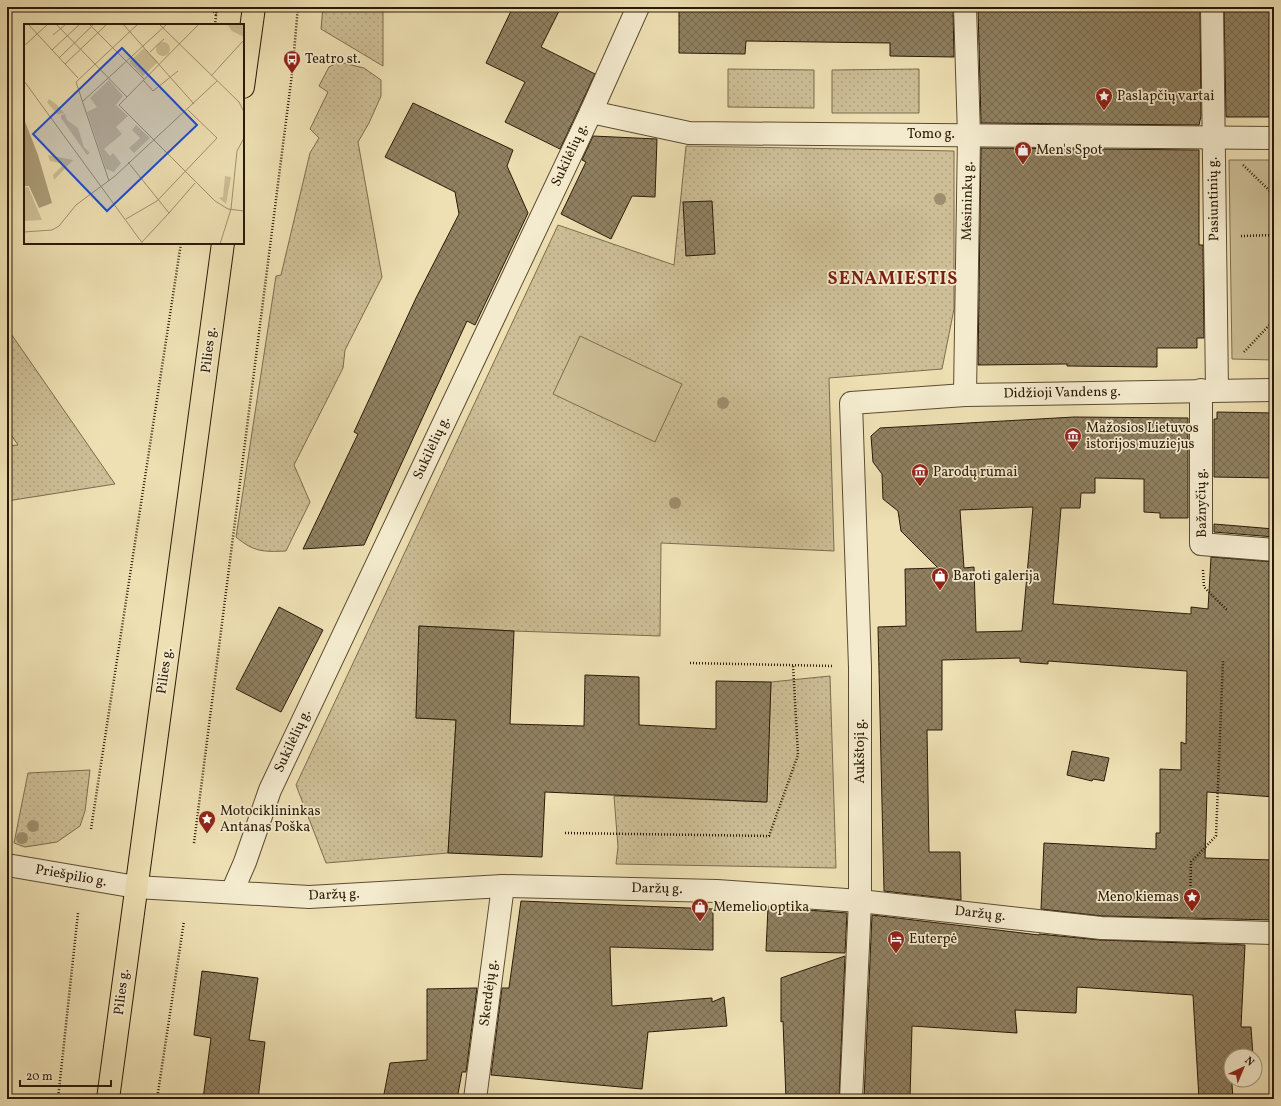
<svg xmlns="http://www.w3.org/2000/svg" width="1281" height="1106" viewBox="0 0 1281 1106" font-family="Vollkorn,serif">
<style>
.grass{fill:url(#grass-dots);stroke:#7c6c4f}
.green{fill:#cdbe96;stroke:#7c6c4f}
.building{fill:url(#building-cross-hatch);stroke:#2b1a08;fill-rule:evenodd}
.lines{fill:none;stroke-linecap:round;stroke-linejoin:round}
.minor-casing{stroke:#5c4c33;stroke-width:24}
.major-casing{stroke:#2b1a08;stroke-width:24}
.path{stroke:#2b1a08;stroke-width:2.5;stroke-dasharray:1 2;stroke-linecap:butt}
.minor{stroke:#f4ebce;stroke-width:22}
.major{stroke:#eee0b3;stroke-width:22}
.tree{fill:#9e8e6d}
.labels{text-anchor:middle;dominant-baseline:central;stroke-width:3.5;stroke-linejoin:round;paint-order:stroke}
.poi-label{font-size:14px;fill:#2b1a08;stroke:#f4ebce;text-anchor:start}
.street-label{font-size:14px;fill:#2b1a08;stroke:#f4ebce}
.district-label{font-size:18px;font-weight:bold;letter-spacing:1px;fill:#7a1f14;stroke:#f4ebce}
.inset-road{fill:none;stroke:#a0916f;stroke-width:1}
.view{fill:#1d4ed8;fill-opacity:0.15;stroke:#1d4ed8;stroke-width:2}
.inset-edge{fill:none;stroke:#2b1a08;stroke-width:2}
</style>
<defs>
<pattern id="grass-dots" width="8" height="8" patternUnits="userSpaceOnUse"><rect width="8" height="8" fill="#cdbe96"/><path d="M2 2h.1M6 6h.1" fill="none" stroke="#b0a380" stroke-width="1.8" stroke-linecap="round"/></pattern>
<pattern id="building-cross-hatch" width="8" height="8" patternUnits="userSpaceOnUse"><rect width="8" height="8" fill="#908161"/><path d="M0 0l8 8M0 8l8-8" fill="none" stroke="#76694e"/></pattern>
</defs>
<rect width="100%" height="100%" fill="#eee0b3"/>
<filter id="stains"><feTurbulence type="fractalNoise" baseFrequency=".005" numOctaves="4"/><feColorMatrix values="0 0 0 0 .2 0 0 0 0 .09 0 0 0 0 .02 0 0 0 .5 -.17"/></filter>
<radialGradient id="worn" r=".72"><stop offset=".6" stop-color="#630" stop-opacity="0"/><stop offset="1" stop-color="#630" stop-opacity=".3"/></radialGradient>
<g class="grass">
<polygon points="323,7 383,7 383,66 321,29"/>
<path d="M339 62 364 68 381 80V96L369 123 358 142 382 277 345 350 343 368 294 465 310 502 286 551C263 552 254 552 236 537L276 276 281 275 310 153 319 138 310 129 328 92 319 86 329 67Z"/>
<polygon points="728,69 814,70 814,108 728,107"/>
<polygon points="919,69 919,113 832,113 832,70"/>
<polygon points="686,146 954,151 954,309 942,369 829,378 834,551 661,543 660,636 514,631 419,626 416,718 456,720 448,853 326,863 296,785 558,225 674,265"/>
<polygon points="7,328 115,484 7,501 7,446 18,445 7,429"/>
<polygon points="830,676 836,868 616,864 618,847 614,796 766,802 771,682"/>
<polygon points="90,770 85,811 80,826 57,842 25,847 14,843 28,773"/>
</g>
<g class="green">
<polygon points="1229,160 1274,160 1274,360 1232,359"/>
<polygon points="580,336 682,384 655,442 553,394"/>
</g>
<g class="building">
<polygon points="513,7 561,7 541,47 595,74 560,149 505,122 525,82 486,63"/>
<polygon points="679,7 953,7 954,57 890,56 890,43 746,41 745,54 679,53"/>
<polygon points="978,7 1200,7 1201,116 1199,125 981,123"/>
<polygon points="1224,7 1274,7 1274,117 1226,117"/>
<polygon points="413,103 513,150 507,166 528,213 475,325 467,321 364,545 303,549 358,434 354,432 416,298 459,214 455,192 385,157"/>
<polygon points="593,136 657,139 655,197 632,196 611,239 561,214 586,162 582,160"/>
<polygon points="981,148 1199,150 1199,245 1203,245 1204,338 1197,338 1197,348 1157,348 1157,367 1067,366 1067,364 978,365"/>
<polygon points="712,201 715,254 686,256 683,202"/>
<polygon points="1217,412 1274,413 1274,478 1214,477 1214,419 1217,419"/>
<path d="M1074 417 1188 418V518H1160V513L1144 512V479L1095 478V493H1081L1080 508H1061L1053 604 1191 614V607L1208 609 1211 557 1274 562V705L1270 750 1274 751V797L1207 792 1205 858 1274 860V920L1102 916 1041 909 1044 843 1156 849V833H1160V769L1181 770V742L1186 744 1187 671 1048 661V664L1020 662V658L942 660V730H927L929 852H960L961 900 884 891 878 627 906 626 905 569 938 568 901 531 898 511 883 499 882 474 873 462 871 436 880 428ZM1033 507 1022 631 976 632 974 567 964 568 960 510Z"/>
<polygon points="1214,524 1274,529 1274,537 1214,532"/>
<polygon points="279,607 323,630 281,712 236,689"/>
<polygon points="419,626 514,631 510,724 584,726 585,675 639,677 639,725 716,729 716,681 771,682 767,802 545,792 542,857 448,853 456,720 416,718"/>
<polygon points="1072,751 1109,758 1104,781 1093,779 1092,781 1067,775"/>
<polygon points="521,901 713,909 713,950 610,947 612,1006 712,998 712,1002 724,997 727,1026 648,1032 642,1089 491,1075 502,988 509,988"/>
<polygon points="768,907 847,913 845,953 766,951"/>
<polygon points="872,915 1039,935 1039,934 1100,940 1245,945 1241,1027 1251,1027 1253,1056 1230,1056 1233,1099 1199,1099 1193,995 1077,987 1076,1013 1015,1010 1017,1033 912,1026 910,1099 864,1099"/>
<polygon points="845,956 839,1099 786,1099 783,1021 781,1022 781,978"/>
<polygon points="202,971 258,978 249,1040 265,1042 258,1099 203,1099 211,1038 194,1035"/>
<polygon points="477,988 466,1072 462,1072 457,1099 383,1099 390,1063 427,1060 427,989"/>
</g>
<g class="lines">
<g class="minor-casing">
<g id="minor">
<polyline points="965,7 969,135 965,395"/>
<polyline points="1212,7 1217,390"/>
<polyline points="591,112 689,133 1274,138"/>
<polyline points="1201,390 1201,544 1274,550"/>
<polyline points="7,865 136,887 309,897 503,886 717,891 860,901 1101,928 1274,933"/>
<polyline points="232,892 245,862 270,790 591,112 638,7"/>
<polyline points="475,1099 503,886"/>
<polyline points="851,1099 860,901 860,667 851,403 965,395 1274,390"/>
</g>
</g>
<g class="major-casing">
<g id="major">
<polyline points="243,87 254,7"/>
<polyline points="108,1099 223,243"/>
</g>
</g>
<g class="path">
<polyline points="210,7 216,15"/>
<polyline points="215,25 217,7"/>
<polyline points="1243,165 1274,195"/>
<polyline points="1241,236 1274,235"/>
<polyline points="1244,352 1274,320"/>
<polyline points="1203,570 1204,587 1227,610"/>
<polyline points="690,663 833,666"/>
<polyline points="91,829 181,243"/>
<polyline points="565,833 769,836 798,755 793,665"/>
<polyline points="194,843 292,74 298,7"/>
<polyline points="1190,904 1191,862 1216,836 1223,661"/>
<polyline points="58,1099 78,913"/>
<polyline points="157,1099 184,921"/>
</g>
<use href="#minor" class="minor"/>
<use href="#major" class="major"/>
</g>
<g class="tree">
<circle cx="940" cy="199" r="6"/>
<circle cx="723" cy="403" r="6"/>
<circle cx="675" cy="503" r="6"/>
<circle cx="33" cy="826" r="6"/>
<circle cx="22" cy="838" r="6"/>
</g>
<defs>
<g id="bus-pin" transform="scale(0.9)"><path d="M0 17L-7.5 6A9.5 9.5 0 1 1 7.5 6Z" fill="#8f2418" stroke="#f4ebce"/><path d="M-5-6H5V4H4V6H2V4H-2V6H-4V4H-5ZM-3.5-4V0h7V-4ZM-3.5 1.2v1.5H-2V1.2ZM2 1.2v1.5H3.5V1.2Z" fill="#fff"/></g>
<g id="sight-pin" transform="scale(0.9)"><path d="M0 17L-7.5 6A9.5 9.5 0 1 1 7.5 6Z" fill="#8f2418" stroke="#f4ebce"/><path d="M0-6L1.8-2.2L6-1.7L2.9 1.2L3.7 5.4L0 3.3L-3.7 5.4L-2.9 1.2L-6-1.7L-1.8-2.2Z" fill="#fff"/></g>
<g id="shop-pin" transform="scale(0.9)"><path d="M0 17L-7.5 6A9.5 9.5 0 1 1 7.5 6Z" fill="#8f2418" stroke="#f4ebce"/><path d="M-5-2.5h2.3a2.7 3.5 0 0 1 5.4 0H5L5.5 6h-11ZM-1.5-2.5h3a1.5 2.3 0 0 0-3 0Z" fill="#fff"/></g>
<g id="museum-pin" transform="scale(0.9)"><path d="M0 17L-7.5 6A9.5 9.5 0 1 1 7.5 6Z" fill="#8f2418" stroke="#f4ebce"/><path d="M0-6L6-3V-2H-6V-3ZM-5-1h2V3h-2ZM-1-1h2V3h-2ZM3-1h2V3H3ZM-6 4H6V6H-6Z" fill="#fff"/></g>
<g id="hotel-pin" transform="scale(0.9)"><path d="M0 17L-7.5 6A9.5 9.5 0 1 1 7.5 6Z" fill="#8f2418" stroke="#f4ebce"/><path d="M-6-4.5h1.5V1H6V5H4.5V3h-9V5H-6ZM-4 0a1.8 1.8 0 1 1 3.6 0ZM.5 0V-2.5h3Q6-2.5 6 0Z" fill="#fff"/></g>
</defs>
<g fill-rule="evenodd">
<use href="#bus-pin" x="292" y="59"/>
<use href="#sight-pin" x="1104" y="96"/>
<use href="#shop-pin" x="1023" y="150"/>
<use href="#museum-pin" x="1073" y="436"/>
<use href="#museum-pin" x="920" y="472"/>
<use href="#shop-pin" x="940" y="576"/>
<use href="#sight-pin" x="207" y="819"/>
<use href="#sight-pin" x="1192" y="897"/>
<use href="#shop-pin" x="700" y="907"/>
<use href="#hotel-pin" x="896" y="939"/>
</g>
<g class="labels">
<g class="poi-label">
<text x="305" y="59">Teatro st.</text>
<text x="1117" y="96">Paslapčių vartai</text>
<text x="1036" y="150">Men's Spot</text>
<text x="1086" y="428">Mažosios Lietuvos<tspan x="1086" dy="16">istorijos muziejus</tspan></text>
<text x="933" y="472">Parodų rūmai</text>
<text x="953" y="576">Baroti galerija</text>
<text x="220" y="811">Motociklininkas<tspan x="220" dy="16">Antanas Poška</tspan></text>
<text x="1179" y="897" text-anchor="end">Meno kiemas</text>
<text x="713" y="907">Memelio optika</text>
<text x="909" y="939">Euterpė</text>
</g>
<g class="street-label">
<text x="931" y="134">Tomo g.</text>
<text transform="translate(570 155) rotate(-65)">Sukilėlių g.</text>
<text transform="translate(1214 199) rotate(-91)">Pasiuntinių g.</text>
<text transform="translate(968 201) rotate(-89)">Mėsininkų g.</text>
<text transform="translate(209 350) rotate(-83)">Pilies g.</text>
<text transform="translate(1062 393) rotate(-1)">Didžioji Vandens g.</text>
<text transform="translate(432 448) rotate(-65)">Sukilėlių g.</text>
<text transform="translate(1202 503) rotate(-91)">Bažnyčių g.</text>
<text transform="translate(165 671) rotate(-82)">Pilies g.</text>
<text transform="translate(293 741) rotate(-65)">Sukilėlių g.</text>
<text transform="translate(860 751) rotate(-90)">Aukštoji g.</text>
<text transform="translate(71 876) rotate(10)">Priešpilio g.</text>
<text transform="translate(657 889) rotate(1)">Daržų g.</text>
<text transform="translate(334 895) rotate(-2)">Daržų g.</text>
<text transform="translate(980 914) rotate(6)">Daržų g.</text>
<text transform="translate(122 992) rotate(-83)">Pilies g.</text>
<text transform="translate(489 993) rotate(-83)">Skerdėjų g.</text>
</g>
<g class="district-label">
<text x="893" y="279">SENAMIESTIS</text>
</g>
</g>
<g transform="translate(24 24)">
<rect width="220" height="220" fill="#eee0b3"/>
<path d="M203 0H220V13L208 7ZM132 25a7 7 0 1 1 14 0a7 7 0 1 1-14 0ZM85 56 99 72 92 81 104 92 92 103 98 110 80 125 86 132 89 129 97 139 90 148 82 145 63 88 73 83 66 74ZM25 75 33 81 40 89 33 90 23 78ZM41 90 43 96 54 104 60 123 66 129 63 131 37 94V91ZM112 101 126 114 110 129 105 124 116 114 108 106ZM24 131 49 136 30 156 29 151 40 140 26 137ZM201 152 207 153 202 180 195 174 199 173ZM4 163 18 196 0 197V164Z" fill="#cdbe96"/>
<path d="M120 24 134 38 119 52 105 38Z" fill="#cdbe96"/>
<path d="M0 95 14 131 28 179 15 184 5 162H0Z" fill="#ac9d79"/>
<path class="inset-road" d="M4 0 54 54M32 0 103 73M65 0 120 55M99 0 170 80M135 0 215 78 220 88M175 0 95 81 191 177 204 185 220 187M29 11 42 0M0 22 24 0M28 26 56 0M126 28 140 15M35 34 70 0M41 40 83 0M187 52 219 17M119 56 129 67 154 47M0 57 119 220M58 78 143 0M104 138 145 189 118 218M85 157 52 58 114 0M145 189 171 159M102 195 133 177 193 114 164 86M0 208 28 206 35 202 52 181 91 152 193 57M196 220 207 185 213 127 220 114"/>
<path class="view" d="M98 24 173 101 83 187 9 110Z"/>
<rect width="220" height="220" class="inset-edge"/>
</g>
<rect width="1281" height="1106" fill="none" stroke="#eee0b3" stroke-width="24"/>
<rect x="8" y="8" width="1265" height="1090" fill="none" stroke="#2b1a08" stroke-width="2"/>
<rect x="12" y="12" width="1257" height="1082" fill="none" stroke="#2b1a08"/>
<g transform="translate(1243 1068) rotate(44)"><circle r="19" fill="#f4ebce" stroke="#a4977f"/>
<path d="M0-3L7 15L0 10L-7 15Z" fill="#8f2418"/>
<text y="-6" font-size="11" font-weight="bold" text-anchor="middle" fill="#2b1a08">N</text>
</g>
<path d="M20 1080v6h91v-6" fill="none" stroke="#2b1a08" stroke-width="2"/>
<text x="26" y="1080" font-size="12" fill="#2b1a08" stroke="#f4ebce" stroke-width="3" paint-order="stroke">20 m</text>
<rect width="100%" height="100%" filter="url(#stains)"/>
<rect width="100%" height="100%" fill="url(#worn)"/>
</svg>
